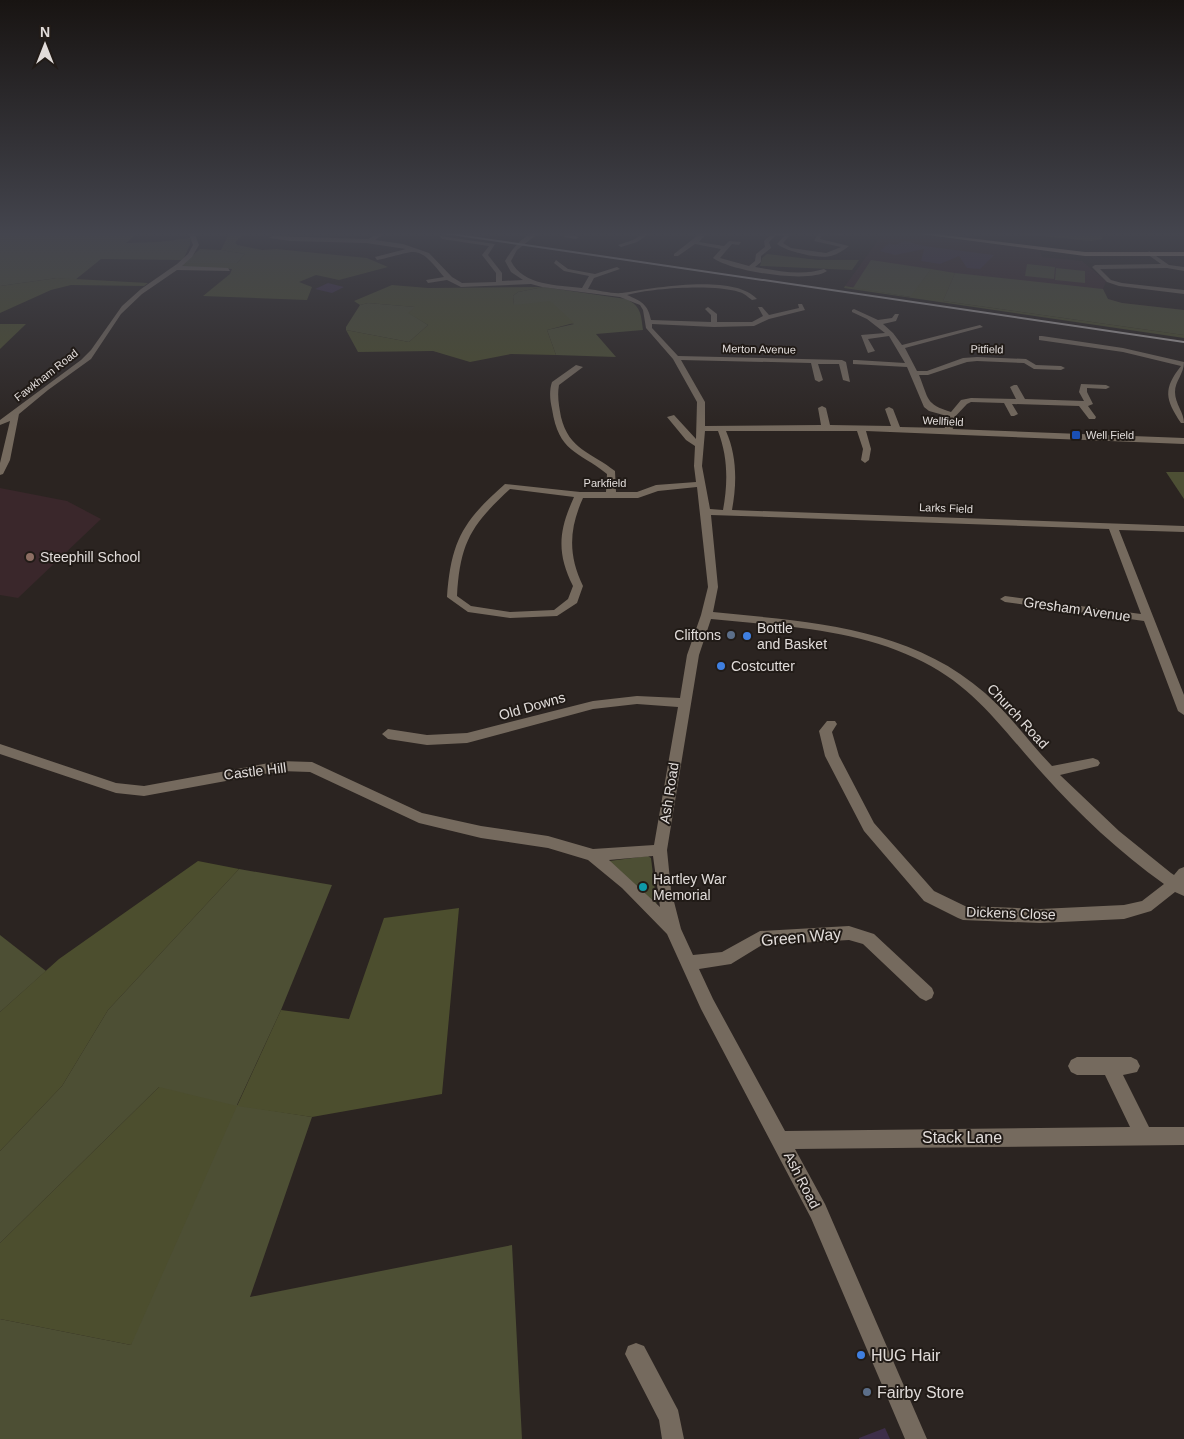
<svg xmlns="http://www.w3.org/2000/svg" width="1184" height="1439" viewBox="0 0 1184 1439" font-family="Helvetica,sans-serif">
<style>
.education{fill:#3a272b}
.green{fill:#4d4f34}
.forest{fill:#4c4e2e}
.building{fill:#3e2e49}
.lines{fill:none;stroke-linecap:round;stroke-linejoin:round}
.minor{fill:#756a5e;fill-rule:evenodd}
.major{fill:#c5ae96;fill-rule:evenodd}
.rail{stroke:#aba5a3;stroke-width:2}
.transit-dot{fill:#1a4fb4;stroke:#211b17;stroke-width:2}
.education-dot{fill:#8d6e63;stroke:#211b17;stroke-width:2}
.service-dot{fill:#5c6f8a;stroke:#211b17;stroke-width:2}
.shop-dot{fill:#3f7fe0;stroke:#211b17;stroke-width:2}
.culture-dot{fill:#0f9aa8;stroke:#211b17;stroke-width:2}
.labels{text-anchor:middle;dominant-baseline:central;stroke-width:4;stroke-linejoin:round;paint-order:stroke}
.far-street-label{font-size:11px;fill:#e1dcda;stroke:#211b17}
.far-poi-label{font-size:11px;fill:#e1dcda;stroke:#211b17;text-anchor:start}
.poi-label{font-size:14px;fill:#e1dcda;stroke:#211b17;text-anchor:start}
.street-label{font-size:14px;fill:#e1dcda;stroke:#211b17}
.near-street-label{font-size:16px;fill:#e1dcda;stroke:#211b17}
.near-poi-label{font-size:16px;fill:#e1dcda;stroke:#211b17;text-anchor:start}
</style>
<rect width="100%" height="100%" fill="#2b2421"/>
<g class="education">
<polygon points="884,232 900,232 1040,250 1042,257 1082,261 1106,281 1103,289 1108,299 1122,303 1184,310 1184,335 845,286"/>
<polygon points="0,488 67,501 101,519 18,598 0,595"/>
</g>
<g class="green">
<polygon points="0,232 139,232 126,243 159,242 190,238 190,245 183,260 101,259 75,280 57,278 0,286"/>
<polygon points="1002,232 1103,232 1102,239 1091,241"/>
<polygon points="200,249 221,250 245,254 237,263 184,263"/>
<polygon points="871,260 931,269 911,297 853,288"/>
<polygon points="1027,264 1055,267 1054,279 1025,276"/>
<polygon points="1056,268 1085,271 1085,283 1055,280"/>
<polygon points="955,273 1103,289 1108,299 1122,303 1184,310 1184,335 943,301"/>
<path d="M543 287 626 299C641 306 641 314 643 330L596 334 616 357 556 355 547 330 574 324 514 305 513 296 518 292Z"/>
<polygon points="368,303 416,307 409,313 428,325 409,342 346,330 346,327 360,305"/>
<polygon points="1166,472 1184,472 1184,499"/>
<polygon points="648,856 651,858 657,908 609,861"/>
<polygon points="239,869 332,885 281,1010 237,1105 312,1117 250,1297 512,1245 522,1439 0,1439 0,1319 131,1345 159,1087 0,1243 0,1151 62,1086 108,1010"/>
<polygon points="0,935 46,971 0,1012"/>
</g>
<g class="forest">
<polygon points="230,232 250,232 239,238 235,243 238,245 262,250 276,249 367,258 388,267 339,280 316,275 299,282 312,287 307,300 203,296 230,274 232,269 181,267 184,263 237,263 245,254 221,250"/>
<polygon points="767,254 818,260 859,260 852,270 760,266 762,258"/>
<polygon points="931,269 955,273 943,301 1184,335 1184,338 844,288 845,286 910,297"/>
<polygon points="57,278 148,283 144,286 71,285 51,290 0,313 0,286"/>
<polygon points="392,285 428,288 543,287 518,292 513,296 514,305 550,301 574,323 547,330 556,355 511,354 470,362 433,351 358,352 346,330 409,342 428,325 408,313 415,307 368,303 360,305 354,301"/>
<polygon points="0,324 26,324 0,349"/>
<polygon points="198,861 239,869 108,1010 62,1086 0,1151 0,1012 59,959"/>
<polygon points="459,908 442,1094 312,1117 237,1106 131,1345 0,1319 0,1243 159,1087 237,1106 281,1010 349,1019 384,918"/>
</g>
<g class="building">
<polygon points="905,241 924,246 994,255 980,269 967,268 959,256 940,264 921,261 924,249 895,255 880,251 889,243 895,245"/>
<polygon points="328,283 344,287 332,293 315,289"/>
<polygon points="885,1428 890,1439 859,1439 859,1438"/>
</g>
<g class="lines">
<g class="minor">
<polygon points="188,232 194,232 199,245 192,257 182,266 228,268 230,271 177,270 142,294 121,314 91,359 48,390 19,414 10,460 3,474 0,475 0,463 10,421 0,425 0,420 81,360 91,350 122,306 141,289 177,264 188,254 193,245"/>
<path d="M381 232H387L375 240 403 244 429 253 452 277 462 283 496 282V273L482 255 489 246 442 239 440 236 495 244 488 255 502 273V281L523 280 511 272 505 261C512 249 525 232 540 232L517 250 511 261C523 286 558 285 582 288L589 276 564 271 554 263 556 260 568 269 595 274 617 267 620 269 594 278 588 289C598 290 612 294 622 293 653 288 734 273 757 299L752 300C748 297 744 293 739 292 714 284 652 288 627 295 641 301 648 304 651 320L711 322V315L705 309 708 307 717 314V322H752L763 316 758 307H762L769 315 799 308 798 304H802L805 310 769 319 754 326 714 327 652 324V328L678 356 842 360 846 362 850 382 843 380 839 364H818L823 380 819 382 815 380 811 363 681 360 705 402V426L821 425 818 408 822 406 826 408 830 425 891 426 885 409 889 407 893 409 900 427 945 428 943 421 947 416 929 411 924 407 907 367 853 364V360H856L905 363 889 336 868 339 875 351 868 353 861 335 885 333 867 319 852 312V310L854 309 878 320 892 318 895 314H899L896 321 883 324 893 333 902 345 980 325 983 327 905 348 917 371H927L963 358 977 357 1026 359 1036 365 1061 366 1065 368 1061 370 1034 369 1024 363 977 361 967 362 928 375H919C929 399 925 404 951 412L961 400 971 398 1016 399 1010 387 1014 385H1017L1025 399 1084 401 1079 392 1081 384 1106 385 1110 387 1106 389 1087 388V392L1093 404 1088 406 1096 417 1095 419H1089L1079 406 1012 404 1018 414 1014 416H1011L1004 403 971 402 967 404 951 421 953 429 1184 438V444L866 431 871 449 869 460 865 463 861 460 863 449 857 431H726C737 456 737 483 732 510L1184 526V532L1119 530 1184 695V715L1178 711 1144 621 1005 602 1000 599 1005 596 1141 614 1109 529 711 515 718 587 713 612C809 622 909 626 985 693 1010 715 1029 742 1052 766L1093 758 1098 760 1100 763 1098 766 1060 775 1119 831 1171 873 1174 875 1179 869 1184 867V896L1175 892 1151 911 1124 919 1040 923 963 920 958 918 924 901 864 831 825 756 819 731 827 721H835L837 724 832 732 839 756 874 823 934 891 965 906 1040 909 1124 905 1142 901 1164 884C1120 853 1079 814 1043 774 1002 729 973 684 915 658 851 628 780 626 711 619L699 655 667 850 671 890 681 929 693 955 722 952 760 931 849 926 874 934 932 988 934 993 932 998 926 1001 920 998 863 944 849 940 762 945 731 964 699 969 713 999 785 1131 1130 1127 1105 1075H1077L1071 1072 1068 1066 1071 1060 1077 1057H1131L1137 1060 1140 1066 1137 1072 1123 1075 1149 1127H1184V1145L795 1149 825 1204 927 1439H905L811 1218 701 1009 667 934 622 888 588 860 548 848 481 838 419 823 310 772 280 771 144 796 116 793 0 754V744L116 783 144 786 280 761 312 762 422 813 481 826 548 836 593 849 654 845 678 707 637 704 593 709 467 743 427 745 388 739 382 734 388 729 427 735 467 733 593 701 637 696 680 698 687 655 701 615 708 587 697 487 658 491 638 498H583C569 529 568 555 583 586L577 603 557 616 510 618 468 612 447 597C451 541 463 521 505 484L580 492H606L607 474C577 450 559 453 552 409 550 400 549 391 552 382L576 365 583 367 559 385C557 396 559 406 561 417 569 450 591 452 615 471L616 492H637L656 485 696 482 694 466 695 446 686 440 667 417 674 415 696 439 697 402 673 359 646 328 643 310 640 305 620 297 542 287 531 284 461 287 447 280 428 283 426 280 444 277C415 241 418 252 377 260L375 257 406 249 366 243 291 241 269 238 272 236 368 239ZM705 431H718C728 457 728 483 723 510L710 509 702 466ZM510 489 574 497C559 530 556 552 573 586L568 599 554 610 510 612 471 606 457 596C460 543 471 525 510 489ZM653 856 660 907 609 860Z"/>
<polygon points="646,232 652,232 637,242 621,247 618,245 633,240"/>
<path d="M702 232H708L699 242 724 246 729 241 741 242 739 245 732 244 720 258 749 266 755 261 756 254 765 247 764 241C771 234 776 232 787 232L790 235 783 243 791 248 826 253 841 247 814 241 818 234 814 232H823L820 239 849 246C844 250 838 254 831 256 819 259 787 252 777 244L784 236 781 235 775 236 769 242 771 248 761 256V262L755 267C778 271 802 276 824 269L827 271C809 284 730 271 713 258L721 249 695 244 678 256H674V254Z"/>
<polygon points="730,232 744,232 741,234"/>
<polygon points="825,232 837,232 844,234 841,236"/>
<polygon points="566,234 579,237 576,239 564,237"/>
<polygon points="1149,251 1169,265 1184,267 1184,271 1167,268 1100,269 1111,280 1122,283 1184,290 1184,294 1119,286 1107,282 1092,267 1095,265 1161,264 1147,254"/>
<path d="M1042 336 1123 348 1184 362C1184 374 1175 381 1175 392 1175 404 1184 412 1184 423H1181C1165 399 1163 389 1181 366L1123 352 1039 340V336Z"/>
<polygon points="636,1343 644,1346 678,1410 684,1439 662,1439 659,1420 625,1354 628,1346"/>
</g>
<polygon class="major" points="905,232 919,232 1085,252 1184,252 1184,256 1085,256"/>
<polyline class="rail" points="437,232 1184,342"/>
</g>
<linearGradient id="sky" x2="0" y2="1"><stop stop-color="#181412"/><stop offset="0.54" stop-color="#44454e"/><stop offset="1" stop-color="#44454e" stop-opacity="0"/></linearGradient>
<rect width="1184" height="433" fill="url(#sky)"/>
<rect class="transit-dot" x="1071" y="430" width="10" height="10" rx="2.5"/>
<circle class="education-dot" cx="30" cy="557" r="5"/>
<g class="service-dot">
<circle cx="731" cy="635" r="5"/>
<circle cx="867" cy="1392" r="5"/>
</g>
<g class="shop-dot">
<circle cx="747" cy="636" r="5"/>
<circle cx="721" cy="666" r="5"/>
<circle cx="861" cy="1355" r="5"/>
</g>
<circle class="culture-dot" cx="643" cy="887" r="5"/>
<g class="labels">
<g class="far-street-label">
<text transform="translate(759 349) rotate(1)">Merton Avenue</text>
<text transform="translate(987 349) rotate(1)">Pitfield</text>
<text transform="translate(46 375) rotate(-38)">Fawkham Road</text>
<text transform="translate(943 421) rotate(3)">Wellfield</text>
<text x="605" y="483">Parkfield</text>
<text transform="translate(946 508) rotate(2)">Larks Field</text>
</g>
<g class="far-poi-label">
<text x="1086" y="435">Well Field</text>
</g>
<g class="poi-label">
<text x="40" y="557">Steephill School</text>
<text x="757" y="628">Bottle<tspan x="757" dy="16">and Basket</tspan></text>
<text x="721" y="635" text-anchor="end">Cliftons</text>
<text x="731" y="666">Costcutter</text>
<text x="653" y="879">Hartley War<tspan x="653" dy="16">Memorial</tspan></text>
</g>
<g class="street-label">
<text transform="translate(1077 609) rotate(8)">Gresham Avenue</text>
<text transform="translate(532 706) rotate(-16)">Old Downs</text>
<text transform="translate(1018 716) rotate(47)">Church Road</text>
<text transform="translate(255 771) rotate(-7)">Castle Hill</text>
<text transform="translate(669 793) rotate(-81)">Ash Road</text>
<text transform="translate(1011 913) rotate(2)">Dickens Close</text>
<text transform="translate(802 1180) rotate(63)">Ash Road</text>
</g>
<g class="near-street-label">
<text transform="translate(801 937) rotate(-5)">Green Way</text>
<text x="962" y="1137">Stack Lane</text>
</g>
<g class="near-poi-label">
<text x="871" y="1355">HUG Hair</text>
<text x="877" y="1392">Fairby Store</text>
</g>
</g>
<g transform="translate(45 45)" stroke="#211b17" stroke-width="4" paint-order="stroke">
<path d="M0-4L9 19L0 12L-9 19Z" fill="#e1dcda"/>
<text y="-8" font-size="14" font-weight="bold" text-anchor="middle" fill="#e1dcda">N</text>
</g>
</svg>
